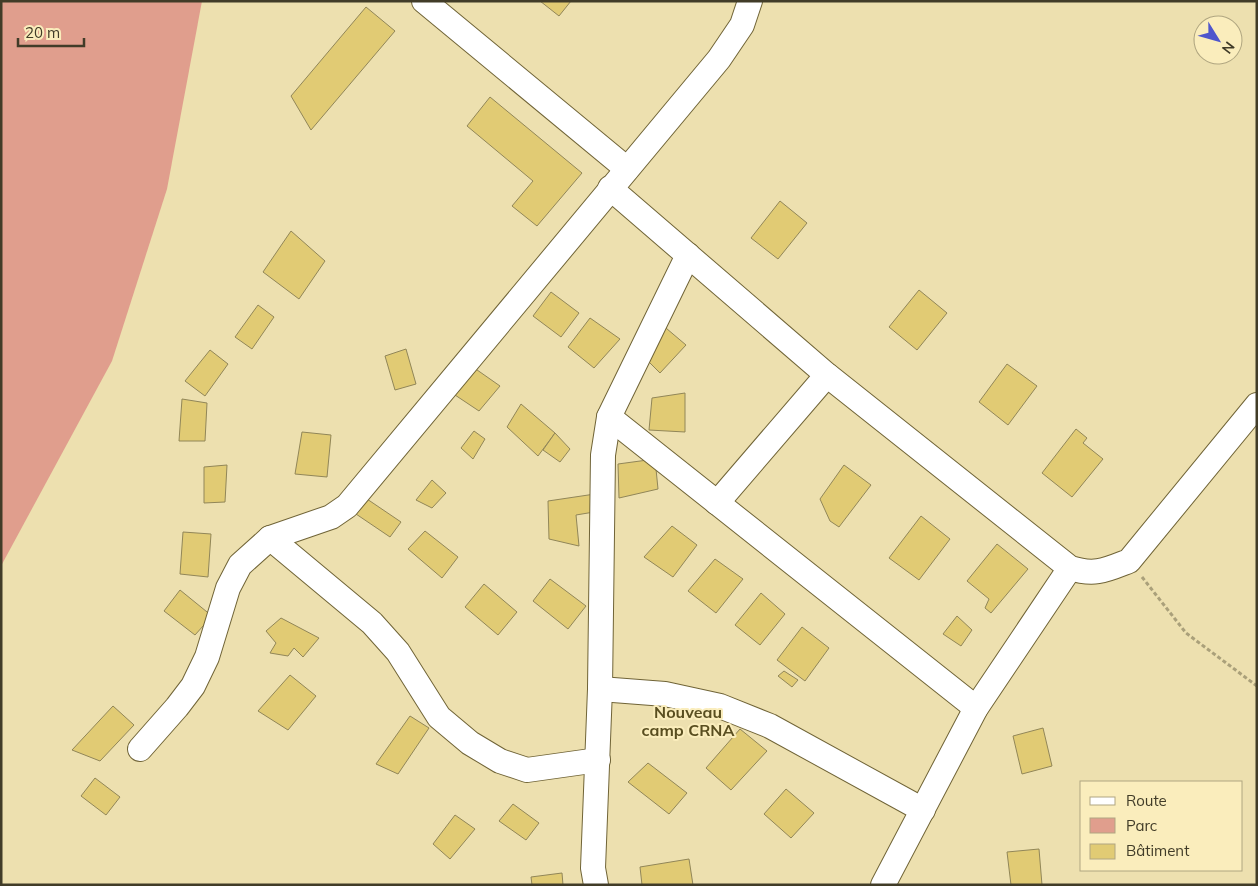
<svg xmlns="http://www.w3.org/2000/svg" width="1258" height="886" viewBox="0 0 1258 886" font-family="Mulish,sans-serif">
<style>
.green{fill:#e09e8d}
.building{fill:#e1cb74;stroke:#918658}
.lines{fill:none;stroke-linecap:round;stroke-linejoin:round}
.minor-casing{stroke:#706437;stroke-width:26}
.path{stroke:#aaa07a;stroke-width:3;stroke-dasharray:4 2.5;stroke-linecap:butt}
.minor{stroke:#fff;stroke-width:24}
.labels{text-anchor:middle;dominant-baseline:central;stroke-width:4;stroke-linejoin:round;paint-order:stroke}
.quarter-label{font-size:16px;font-weight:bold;fill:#594e20;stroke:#faedbc}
</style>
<rect width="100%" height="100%" fill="#ede0af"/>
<polygon class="green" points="1,1 202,1 167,189 112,361 1,566"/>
<g class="building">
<polygon points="540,1 571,1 559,16"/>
<polygon points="366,7 395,31 311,130 291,96"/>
<polygon points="490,97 582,173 537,226 512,206 533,181 467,126"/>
<polygon points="780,201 807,223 778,259 751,238"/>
<polygon points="291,231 325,261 299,299 263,272"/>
<polygon points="919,290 947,313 917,350 889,327"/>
<polygon points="551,292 579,313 561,337 533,316"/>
<polygon points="258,305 274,317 252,349 235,337"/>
<polygon points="590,318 620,339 594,368 568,347"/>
<polygon points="660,323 686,345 660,373 639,352"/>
<polygon points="406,349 416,384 395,390 385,356"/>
<polygon points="210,350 228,364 205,396 185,381"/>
<polygon points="1007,364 1037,386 1008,425 979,402"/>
<polygon points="470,365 500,386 479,411 449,391"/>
<polygon points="685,393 685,432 649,430 652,398"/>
<polygon points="182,399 207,403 205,441 179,441"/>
<polygon points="521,404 555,433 538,456 507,427"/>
<polygon points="1076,429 1087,438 1083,443 1103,459 1072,497 1042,473"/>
<polygon points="474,431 485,439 473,459 461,448"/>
<polygon points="302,432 331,435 327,477 295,474"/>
<polygon points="555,433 570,449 560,462 543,450"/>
<polygon points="655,459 658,489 619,498 618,464"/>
<polygon points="227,465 225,502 204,503 204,467"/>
<polygon points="844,465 871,485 839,527 830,521 820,499"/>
<polygon points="432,480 446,493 432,508 416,500"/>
<polygon points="595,494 594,512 576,515 579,546 549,539 548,501"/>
<polygon points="367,499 401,522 390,537 356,514"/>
<polygon points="921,516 950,539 919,580 889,558"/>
<polygon points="672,526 697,545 673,577 644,557"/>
<polygon points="425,531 458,557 442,578 408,549"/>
<polygon points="183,532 211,534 208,577 180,574"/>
<polygon points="997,544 1028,569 991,613 985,608 989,599 967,581"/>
<polygon points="715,559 743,579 716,613 688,591"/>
<polygon points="550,579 586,606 568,629 533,601"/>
<polygon points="484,584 517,612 498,635 465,607"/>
<polygon points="180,590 212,616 195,635 164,611"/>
<polygon points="761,593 785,614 760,645 735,625"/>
<polygon points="957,616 972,630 961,646 943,634"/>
<polygon points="281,618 319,638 303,657 294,648 288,656 270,653 276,643 266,631"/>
<polygon points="802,627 829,648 805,681 777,660"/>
<polygon points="784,671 798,680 792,687 778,676"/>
<polygon points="290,675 316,696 288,730 258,711"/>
<polygon points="113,706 134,725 100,761 72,750"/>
<polygon points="410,716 429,728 398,774 376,764"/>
<polygon points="1043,728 1052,766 1022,774 1013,736"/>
<polygon points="740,729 767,751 731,790 706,768"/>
<polygon points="648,763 687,793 669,814 628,782"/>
<polygon points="95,778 120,797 106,815 81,796"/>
<polygon points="786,789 814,813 791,838 764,814"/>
<polygon points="513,804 539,823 526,840 499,821"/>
<polygon points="455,815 475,829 450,859 433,844"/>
<polygon points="1039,849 1042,885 1011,885 1007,852"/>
<polygon points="689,859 693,885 642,885 640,867"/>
<polygon points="562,873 563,885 532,885 531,877"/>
</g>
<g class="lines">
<g class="minor-casing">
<g id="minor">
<polyline points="424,1 627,169"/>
<path d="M610 188 827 375 1070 568C1095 576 1106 570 1129 561L1257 405"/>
<polyline points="609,417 976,708"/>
<polyline points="717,503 827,375"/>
<polyline points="270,538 372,623 398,652 439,717 470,743 500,761 527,770 598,760"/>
<polyline points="600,689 665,694 720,706 770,726 923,810"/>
<polyline points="140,749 177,707 193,686 207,657 228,588 240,565 270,538 331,517 347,506 719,59 742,25 750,1"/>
<polyline points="596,885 593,868 600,689 603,455 609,417 688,255"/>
<polyline points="883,885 976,708 1070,568"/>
</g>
</g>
<polyline class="path" points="1142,577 1186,633 1257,686"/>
<use href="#minor" class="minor"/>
</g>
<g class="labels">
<g class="quarter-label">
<text x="688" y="712">Nouveau<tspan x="688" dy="18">camp CRNA</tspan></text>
</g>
</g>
<rect width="1258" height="886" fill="none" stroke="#413c28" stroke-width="5"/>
<rect x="1080" y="781" width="162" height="90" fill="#faedbc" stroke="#b0a681"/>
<rect x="1090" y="797" width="25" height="8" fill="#ffffff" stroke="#b0a681"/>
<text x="1126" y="806" font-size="15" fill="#413c28">Route</text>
<rect x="1090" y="818" width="25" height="15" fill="#e09e8d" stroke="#b0a681"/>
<text x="1126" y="831" font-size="15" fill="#413c28">Parc</text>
<rect x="1090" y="844" width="25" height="15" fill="#e1cb74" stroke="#b0a681"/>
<text x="1126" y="856" font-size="15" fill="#413c28">Bâtiment</text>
<g transform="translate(1218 40) rotate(127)"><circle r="24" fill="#faedbc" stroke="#b0a681"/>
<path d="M0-4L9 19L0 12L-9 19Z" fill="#4f56cc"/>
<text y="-8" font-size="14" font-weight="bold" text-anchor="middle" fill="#413c28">N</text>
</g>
<path d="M18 38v8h66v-8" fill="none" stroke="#413c28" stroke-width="2.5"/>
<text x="25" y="38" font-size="15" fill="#413c28" stroke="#faedbc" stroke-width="4" paint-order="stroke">20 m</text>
</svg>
